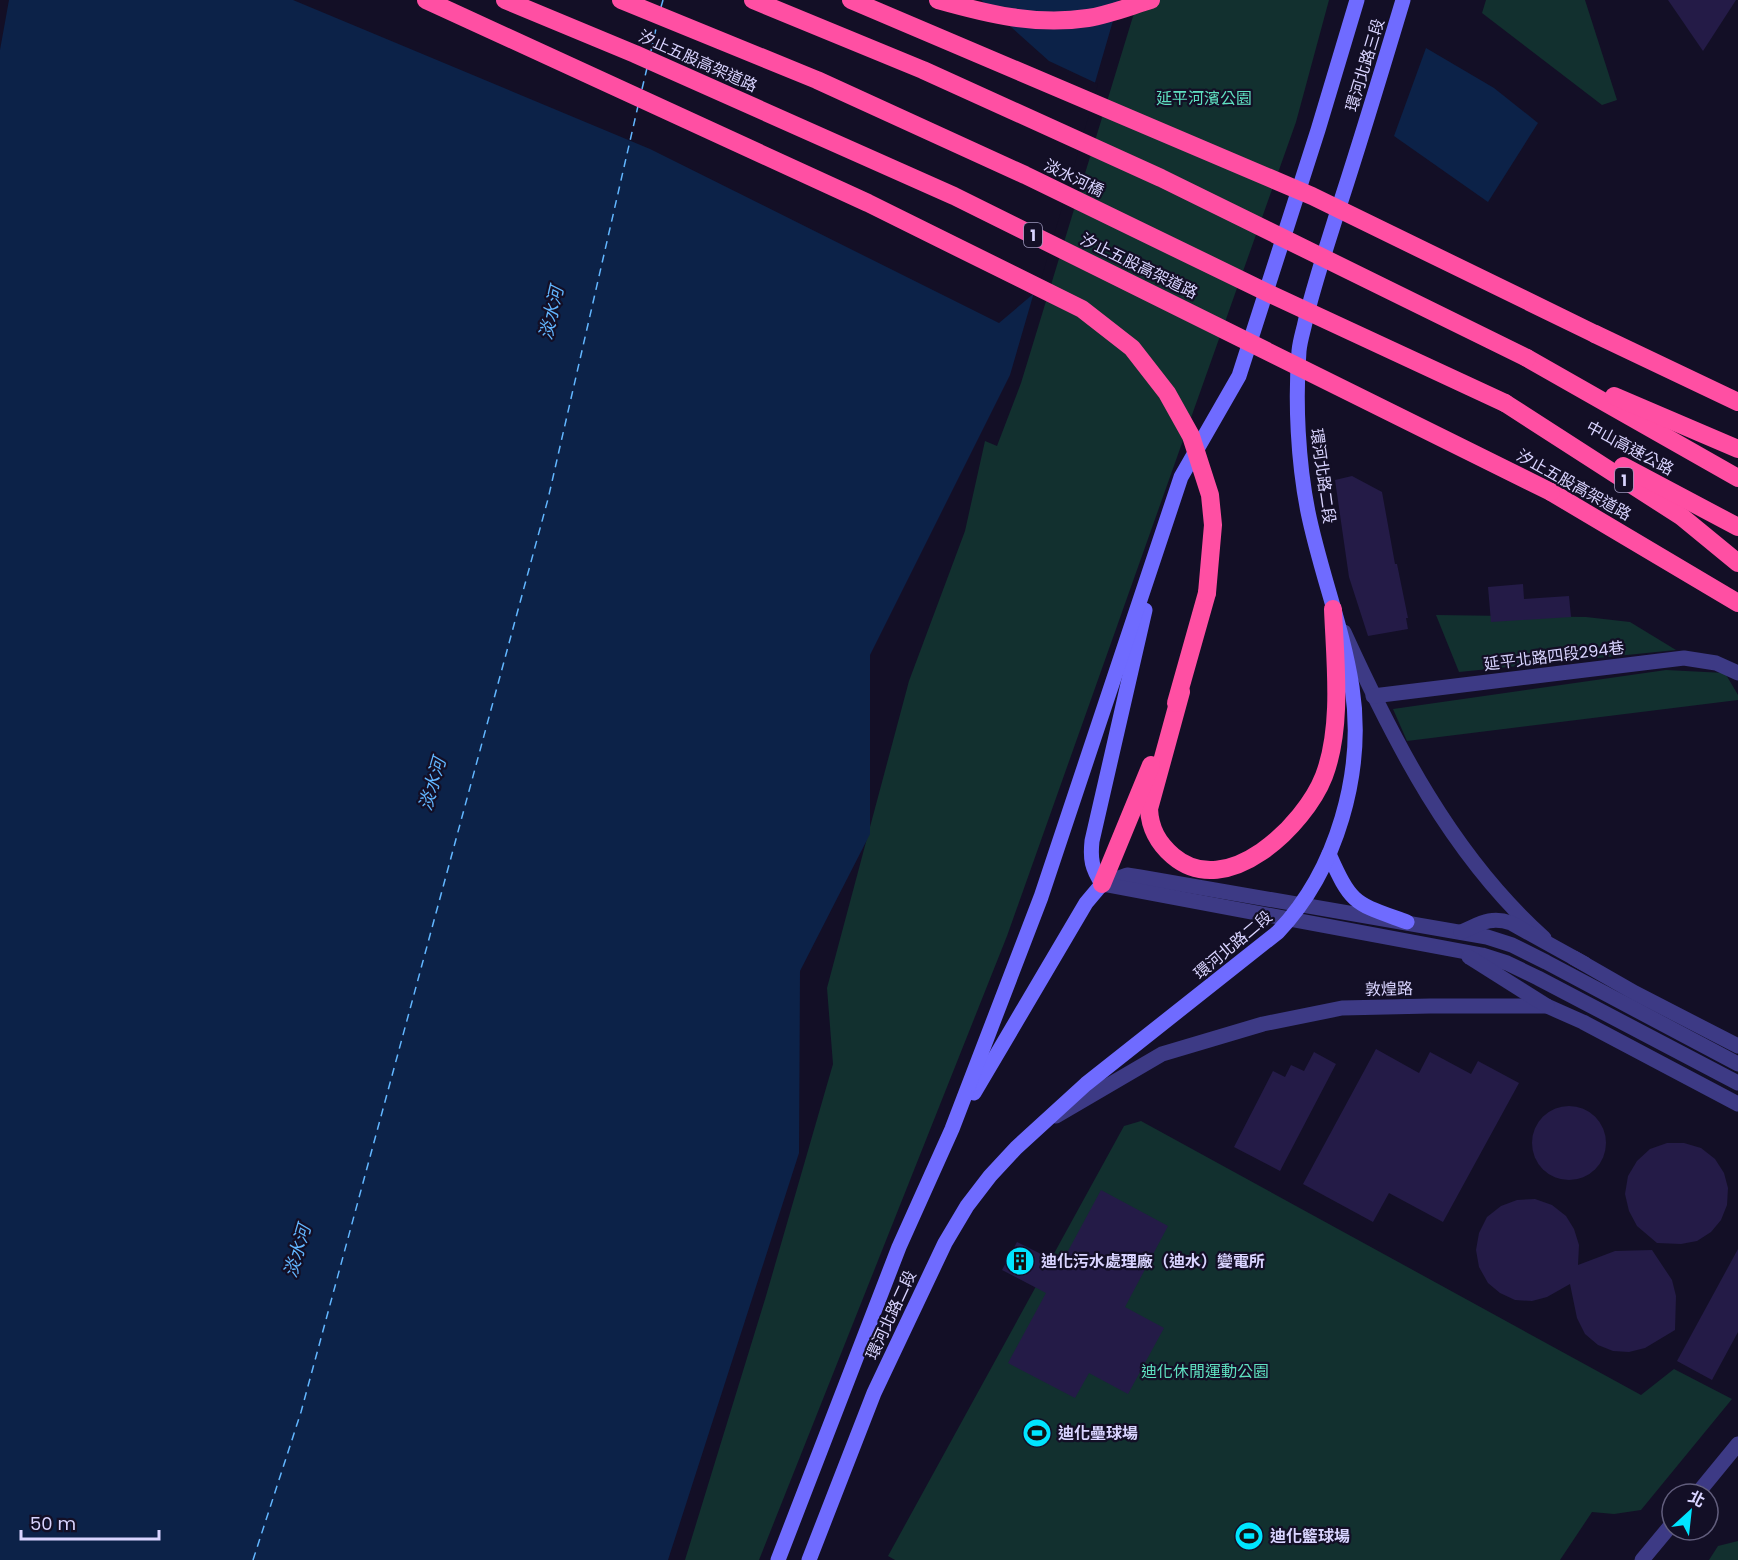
<svg xmlns="http://www.w3.org/2000/svg" width="1738" height="1560" viewBox="0 0 1738 1560" font-family="Poppins,'Noto Sans TC',sans-serif">
<style>
.green{fill:#12302f}
.water{fill:#0c2248}
.pier{fill:#130f26}
.lines{fill:none;stroke-linecap:round;stroke-linejoin:round}
.ferry{stroke:#62b6ff;stroke-width:1.5;stroke-dasharray:8 6;stroke-linecap:butt}
.building{fill:#241b47}
.minor{stroke:#3d3a85;stroke-width:15}
.tertiary{stroke:#3d3a85;stroke-width:15}
.secondary{stroke:#6f6bff;stroke-width:15}
.motorway{stroke:#ff4fa3;stroke-width:18}
.motorway-bridge{stroke:#ff4fa3;stroke-width:18}
.labels{text-anchor:middle;dominant-baseline:central;stroke-width:4.5;stroke-linejoin:round;paint-order:stroke}
.shield{fill:#130f26;stroke:#9e99be;stroke-width:1.5}
.shield-label{font-size:15px;font-weight:bold;fill:#d9d4ff}
.street-label{font-size:16px;fill:#d9d4ff;stroke:#130f26}
.park-label{font-size:16px;fill:#5fe0c0;stroke:#130f26}
.poi-label{font-size:16px;font-weight:bold;fill:#d9d4ff;stroke:#130f26;text-anchor:start}
.water-label{font-size:18px;font-style:italic;fill:#62b6ff;stroke:#130f26}
</style>
<rect width="100%" height="100%" fill="#130f26"/>
<g class="green">
<polygon points="1138,0 1329,0 1296,122 1007,936 759,1560 685,1560 766,1296 833,1064 827,988 909,681 965,531 985,441 997,446 1021,383"/>
<polygon points="1486,0 1585,0 1617,100 1602,105 1482,13"/>
<polygon points="1436,615 1586,617 1630,622 1676,650 1459,672"/>
<polygon points="1666,670 1725,673 1738,695 1738,700 1407,741 1393,709"/>
<polygon points="1141,1121 1641,1395 1674,1369 1732,1399 1641,1510 1614,1514 1592,1512 1560,1560 895,1560 888,1556 1124,1126"/>
<polygon points="1738,1541 1738,1560 1709,1560 1718,1546"/>
</g>
<g class="water">
<polygon points="9,0 1119,0 1010,375 870,655 870,834 800,971 799,1153 668,1560 0,1560 0,50"/>
<polygon points="1426,48 1494,88 1538,123 1488,202 1394,136"/>
</g>
<polygon class="pier" points="293,0 981,0 1049,61 1098,84 1038,290 999,323 650,149"/>
<g class="lines">
<g class="ferry">
<polyline points="661,7 663,0"/>
<polyline points="651,51 657,24"/>
<polyline points="642,89 647,68"/>
<polyline points="253,1560 301,1412 548,499 638,106"/>
</g>
</g>
<g class="building">
<polygon points="1668,0 1736,0 1703,51"/>
<polygon points="1352,476 1382,492 1395,564 1397,564 1408,618 1406,618 1408,629 1368,636 1349,577 1335,480"/>
<polygon points="1523,584 1524,599 1569,596 1571,617 1491,622 1488,587"/>
<polygon points="1376,1049 1419,1073 1430,1052 1471,1074 1478,1061 1519,1083 1443,1222 1389,1193 1373,1222 1303,1184"/>
<polygon points="1314,1052 1336,1064 1280,1171 1234,1147 1273,1071 1285,1077 1291,1065 1304,1071"/>
<circle cx="1569" cy="1143" r="37"/>
<polygon points="1667,1143 1684,1143 1701,1148 1715,1159 1724,1173 1728,1188 1727,1205 1721,1220 1711,1232 1697,1241 1681,1244 1657,1243 1637,1226 1629,1211 1625,1194 1628,1176 1637,1161 1650,1149"/>
<polygon points="1101,1190 1168,1226 1125,1307 1164,1328 1128,1394 1089,1373 1075,1398 1008,1363 1046,1293 1002,1270 1017,1242 1061,1264"/>
<polygon points="1535,1199 1552,1205 1566,1216 1574,1229 1579,1245 1578,1265 1615,1251 1652,1250 1672,1280 1676,1296 1675,1330 1645,1348 1629,1352 1613,1351 1598,1345 1585,1334 1577,1318 1570,1284 1547,1297 1532,1301 1515,1300 1500,1293 1488,1283 1479,1267 1476,1250 1479,1233 1487,1217 1501,1206 1517,1200"/>
<polygon points="1738,1249 1738,1332 1712,1380 1677,1361"/>
</g>
<g class="lines">
<g class="minor">
<path d="M1344 632C1394 742 1452 856 1544 938"/>
<polyline points="1373,696 1684,658 1716,663 1738,673"/>
<polyline points="1574,958 1635,993 1738,1046"/>
<polyline points="1056,1116 1162,1054 1263,1024 1342,1008 1430,1006 1547,1006 1583,1022 1738,1104"/>
</g>
<g class="tertiary">
<polyline points="1102,884 1127,875 1140,877 1487,937 1512,945 1546,962 1738,1064"/>
<polyline points="1102,884 1482,955 1507,963 1538,978 1738,1083"/>
<path d="M1461 932C1480 924 1490 916 1511 923L1585 964"/>
<polyline points="1469,957 1547,1006"/>
<polyline points="1697,1494 1738,1444"/>
<polyline points="1642,1560 1672,1524"/>
</g>
<g class="secondary">
<path d="M1329 854C1352 906 1355 903 1407 922"/>
<path d="M974 1093 1086 903 1102 884C1092 868 1090 860 1092 841L1145 610"/>
<polyline points="778,1560 899,1247 952,1129 1041,897 1181,477 1239,376 1318,130 1357,0"/>
<path d="M809 1560 874 1393 945 1243 967 1206 990 1176 1016 1148 1086 1084 1278 932C1337 870 1365 772 1352 687 1343 628 1320 571 1308 512 1298 462 1295 402 1299 351 1300 340 1304 329 1306 318 1315 281 1327 246 1338 210 1361 140 1382 70 1403 0"/>
</g>
<g class="motorway">
<path d="M938 0C988 14 1036 26 1088 18 1109 15 1131 6 1151 0"/>
<polyline points="1595,334 1738,402"/>
<polyline points="1527,358 1738,478"/>
<polyline points="1614,396 1738,449"/>
<polyline points="1505,403 1682,517 1738,563"/>
<polyline points="1623,466 1738,527"/>
<polyline points="1551,492 1738,603"/>
<path d="M1181 692 1149 809C1150 829 1158 843 1173 856 1227 902 1305 825 1324 776 1343 726 1335 661 1333 609"/>
<polyline points="1176,703 1207,593"/>
<polyline points="1102,884 1151,765"/>
</g>
<g class="motorway-bridge">
<polyline points="426,0 868,203 1082,309 1132,348 1167,393 1191,436 1210,495 1213,525 1207,593"/>
<polyline points="505,0 635,54 954,196 1551,492"/>
<polyline points="621,0 817,80 1025,175 1268,293 1505,403"/>
<polyline points="753,0 923,70 1161,178 1527,358"/>
<polyline points="851,0 1312,196 1595,334"/>
</g>
</g>
<defs>
<g id="building-disc" transform="scale(1.5)"><circle r="9.5" fill="#00e5ff" stroke="#130f26"/><path d="M-4-6H4V6H1V3H-1V6H-4ZM-2.5-4.3h1.7v1.8h-1.7ZM.8-4.3h1.7v1.8H.8ZM-2.5-1h1.7V.8h-1.7ZM.8-1h1.7V.8H.8Z" fill="#111"/></g>
<g id="stadium-disc" transform="scale(1.5)"><circle r="9.5" fill="#00e5ff" stroke="#130f26"/><path d="M0-5a6.5 5 0 1 0 0 10a6.5 5 0 1 0 0-10ZM-3.5-1.8h7v3.6h-7Z" fill="#111"/></g>
</defs>
<g fill-rule="evenodd">
<use href="#building-disc" x="1020" y="1261"/>
<use href="#stadium-disc" x="1037" y="1433"/>
<use href="#stadium-disc" x="1249" y="1536"/>
</g>
<g class="labels">
<g class="shield">
<rect x="1024" y="223" width="18" height="24" rx="4.5"/>
<rect x="1615" y="468" width="18" height="24" rx="4.5"/>
</g>
<g class="shield-label">
<text x="1033" y="235">1</text>
<text x="1624" y="480">1</text>
</g>
<g class="street-label">
<text transform="translate(698 61) rotate(24)">汐止五股高架道路</text>
<text transform="translate(1365 65) rotate(-73)">環河北路三段</text>
<text transform="translate(1074 178) rotate(26)">淡水河橋</text>
<text transform="translate(1139 266) rotate(26)">汐止五股高架道路</text>
<text transform="translate(1630 448) rotate(28)">中山高速公路</text>
<text transform="translate(1323 476) rotate(82)">環河北路二段</text>
<text transform="translate(1574 485) rotate(29)">汐止五股高架道路</text>
<text transform="translate(1554 656) rotate(-7)">延平北路四段294巷</text>
<text transform="translate(1233 945) rotate(-40)">環河北路二段</text>
<text transform="translate(1389 989) rotate(-1)">敦煌路</text>
<text transform="translate(891 1315) rotate(-65)">環河北路二段</text>
</g>
<g class="park-label">
<text x="1204" y="98">延平河濱公園</text>
<text x="1205" y="1371">迪化休閒運動公園</text>
</g>
<g class="poi-label">
<text x="1041" y="1261">迪化污水處理廠（迪水）變電所</text>
<text x="1058" y="1433">迪化壘球場</text>
<text x="1270" y="1536">迪化籃球場</text>
</g>
<g class="water-label">
<text transform="translate(551 313) rotate(-77)">淡水河</text>
<text transform="translate(432 784) rotate(-74)">淡水河</text>
<text transform="translate(297 1251) rotate(-74)">淡水河</text>
</g>
</g>
<g transform="translate(1690 1512) rotate(27)"><circle r="28" fill="#130f26" stroke="#625e7d" stroke-width="1.5"/>
<path d="M0-4.5L10 22L0 15L-10 22Z" fill="#00e5ff"/>
<text y="-9" font-size="16" font-weight="bold" text-anchor="middle" fill="#d9d4ff">北</text>
</g>
<path d="M21 1530v9h138v-9" fill="none" stroke="#d9d4ff" stroke-width="3"/>
<text x="30" y="1530" font-size="18" fill="#d9d4ff" stroke="#130f26" stroke-width="4.5" paint-order="stroke">50 m</text>
</svg>
